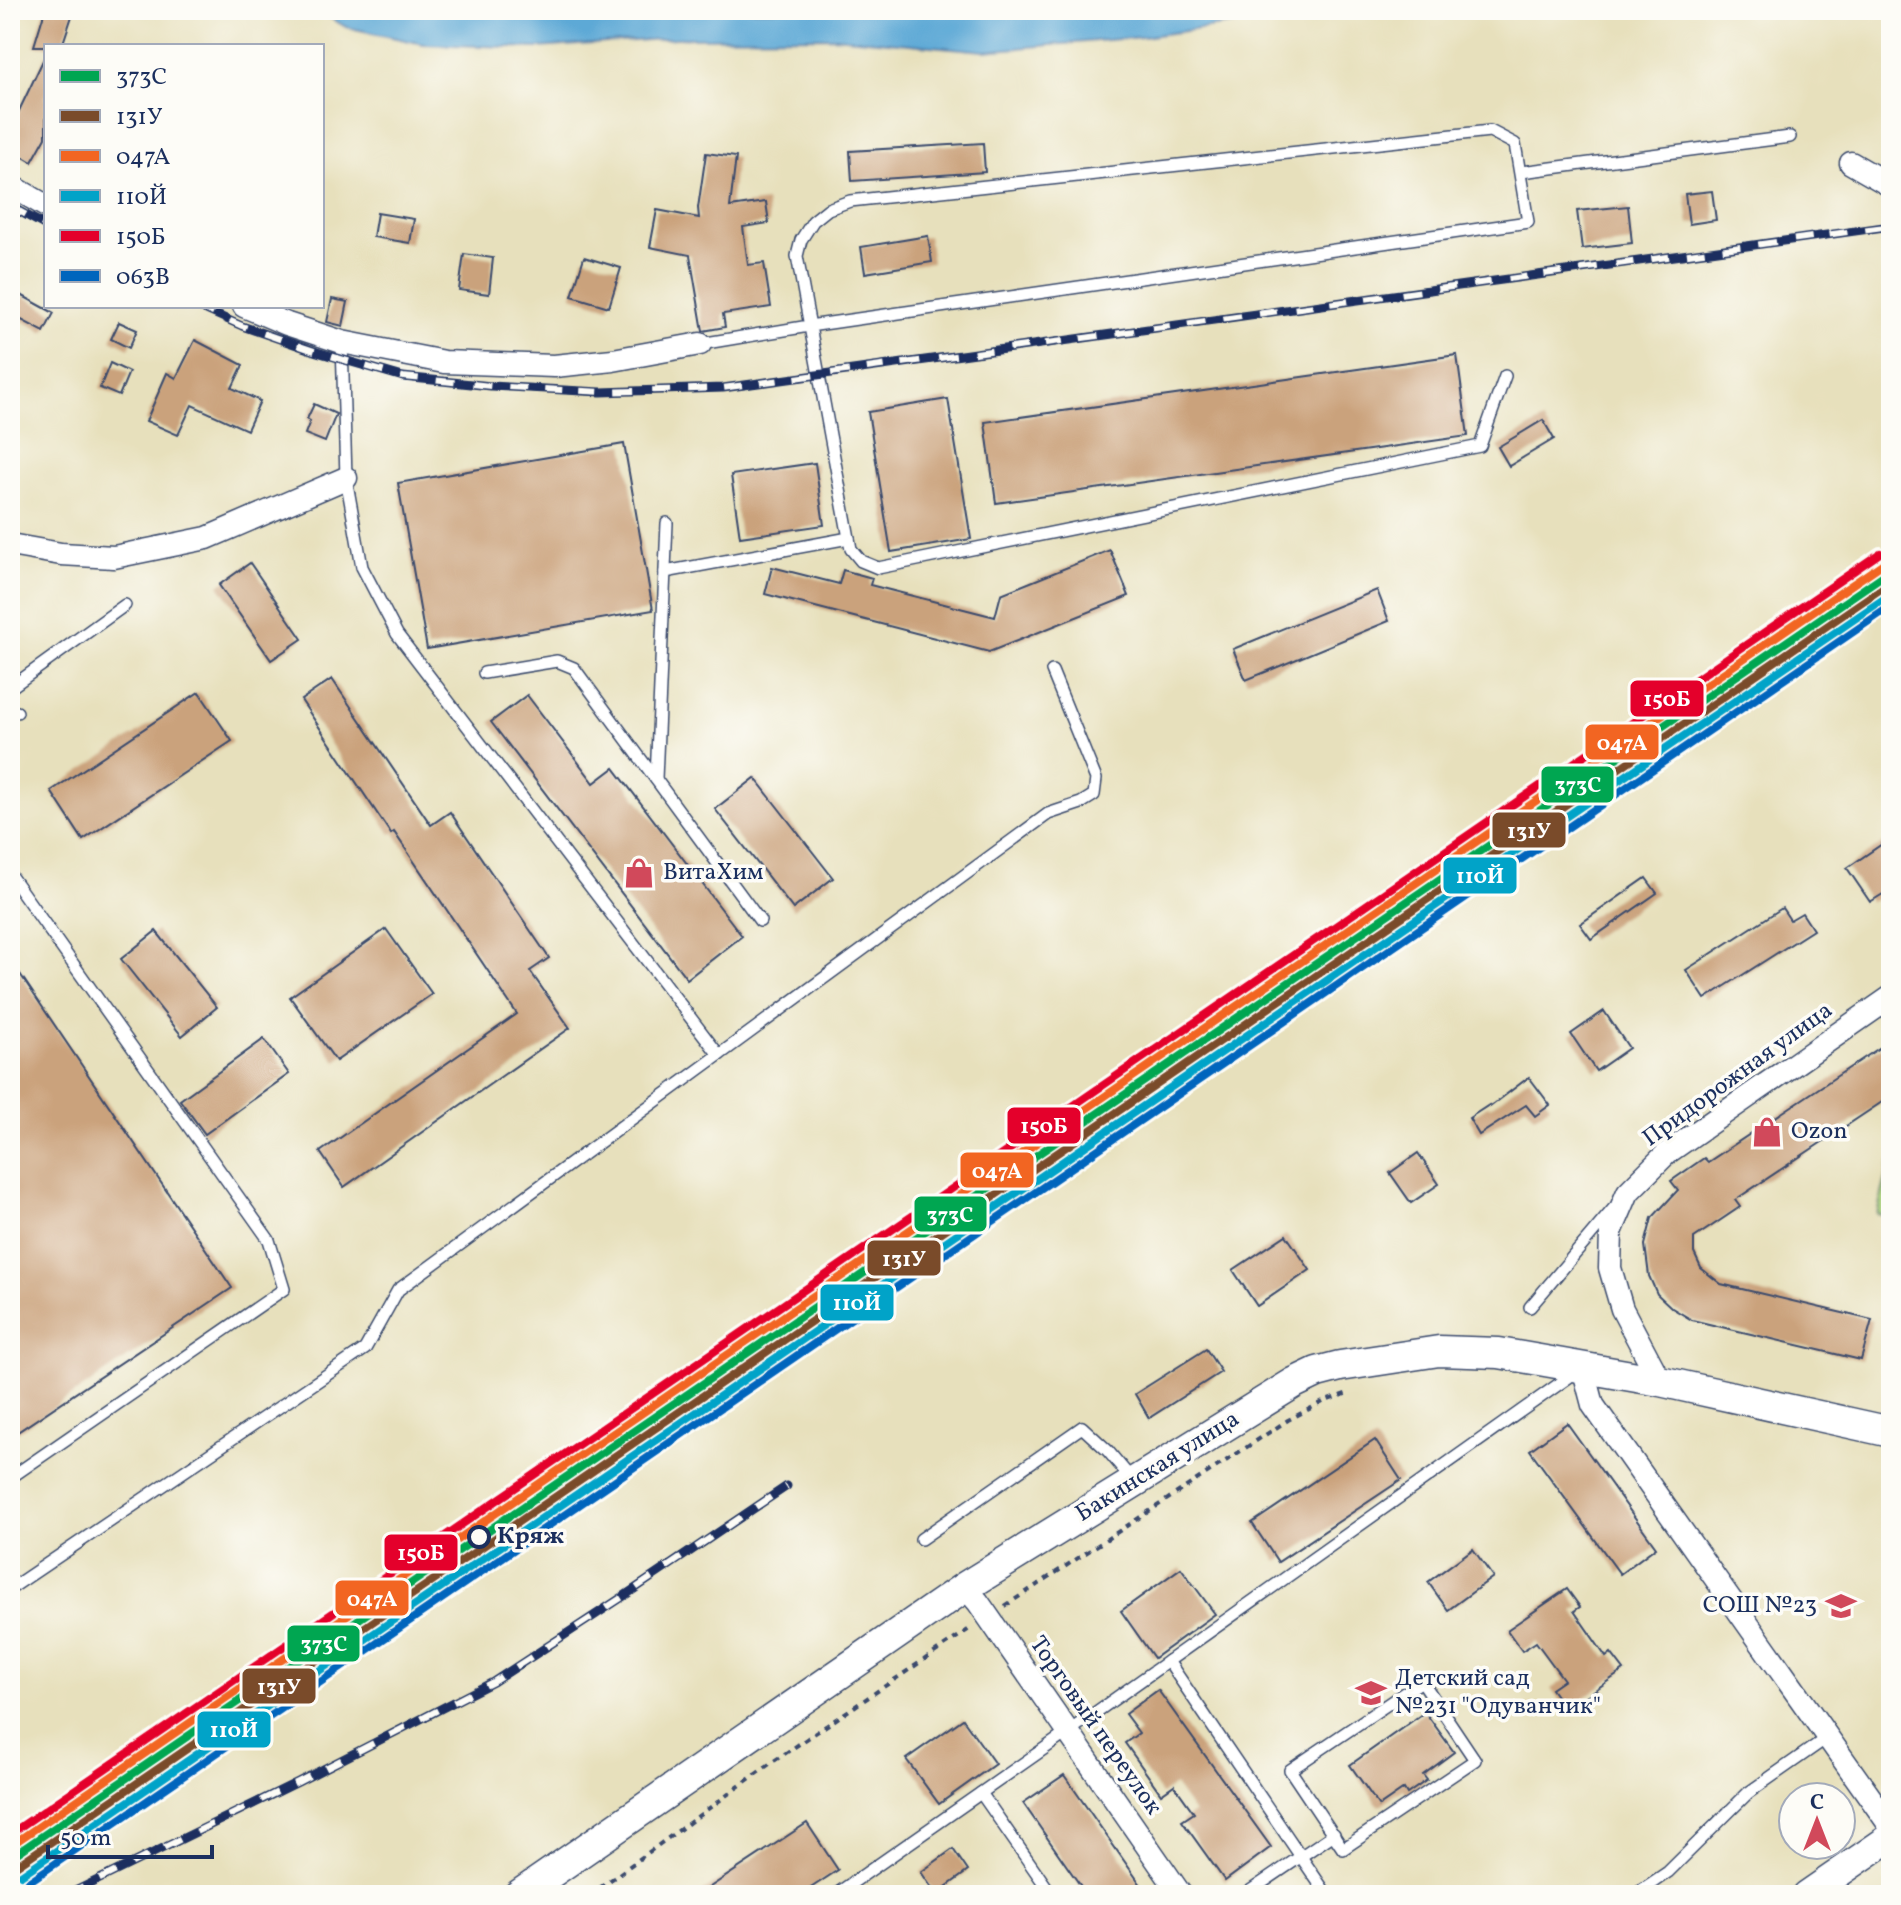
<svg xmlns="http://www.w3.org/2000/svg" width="1901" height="1905" viewBox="0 0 1901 1905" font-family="Vollkorn,serif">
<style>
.green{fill:#b1d67f;stroke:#66826e;stroke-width:2}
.water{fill:#5da9d6;stroke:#3c6c9a;stroke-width:2}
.building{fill:#caa27b}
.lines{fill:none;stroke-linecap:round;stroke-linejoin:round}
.service-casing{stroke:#3a4a6c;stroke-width:14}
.minor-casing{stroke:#3a4a6c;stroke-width:25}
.tertiary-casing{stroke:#3a4a6c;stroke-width:31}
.secondary-casing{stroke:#3a4a6c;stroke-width:33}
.path{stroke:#3a4a6c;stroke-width:4;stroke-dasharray:6 6;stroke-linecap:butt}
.service{stroke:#fff;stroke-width:11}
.minor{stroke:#fff;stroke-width:22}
.tertiary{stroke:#fff;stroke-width:28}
.secondary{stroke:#fff;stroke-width:30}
.rail-casing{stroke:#1b2f5e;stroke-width:9}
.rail{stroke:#fdfcf7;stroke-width:6;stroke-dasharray:18;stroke-linecap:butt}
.rail-1-casing{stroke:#fdfcf7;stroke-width:14}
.rail-2-casing{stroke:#fdfcf7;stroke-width:14}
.rail-3-casing{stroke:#fdfcf7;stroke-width:14}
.rail-4-casing{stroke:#fdfcf7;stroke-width:14}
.rail-5-casing{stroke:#fdfcf7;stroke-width:14}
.rail-6-casing{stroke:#fdfcf7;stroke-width:14}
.rail-1{stroke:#00a651;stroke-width:8}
.rail-2{stroke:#7a4b2a;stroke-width:8}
.rail-3{stroke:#f26522;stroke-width:8}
.rail-4{stroke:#01a3c8;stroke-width:8}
.rail-5{stroke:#e4002b;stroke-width:8}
.rail-6{stroke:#0065bd;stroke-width:8}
.stop-dot{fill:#fdfcf7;stroke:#1b2f5e;stroke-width:4}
.labels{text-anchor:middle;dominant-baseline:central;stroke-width:7;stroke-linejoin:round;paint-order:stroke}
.poi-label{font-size:24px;fill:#1b2f5e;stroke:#fdfcf7;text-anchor:start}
.street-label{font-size:24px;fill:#1b2f5e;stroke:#fdfcf7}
.stop-label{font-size:24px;font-weight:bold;fill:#1b2f5e;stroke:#fdfcf7;text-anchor:start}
.line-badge{stroke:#fdfcf7;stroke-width:3}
.badge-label{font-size:22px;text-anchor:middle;font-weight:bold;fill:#fff}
</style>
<rect width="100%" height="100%" fill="#fdfcf7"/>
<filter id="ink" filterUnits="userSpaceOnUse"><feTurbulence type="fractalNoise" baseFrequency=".0125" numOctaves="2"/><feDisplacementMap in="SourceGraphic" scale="16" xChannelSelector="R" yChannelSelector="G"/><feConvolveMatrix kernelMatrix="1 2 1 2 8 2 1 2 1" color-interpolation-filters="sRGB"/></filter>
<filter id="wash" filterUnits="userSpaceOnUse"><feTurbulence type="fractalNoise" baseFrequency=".006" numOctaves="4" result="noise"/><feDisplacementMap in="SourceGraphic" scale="32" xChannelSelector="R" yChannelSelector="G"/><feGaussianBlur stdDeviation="1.8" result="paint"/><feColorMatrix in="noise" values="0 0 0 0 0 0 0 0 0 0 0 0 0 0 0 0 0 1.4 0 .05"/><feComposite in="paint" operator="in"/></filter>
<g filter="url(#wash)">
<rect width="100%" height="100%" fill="#e7e0bc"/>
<polygon class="green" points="1890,1162 1891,1162 1891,1218 1877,1214"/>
<polygon class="water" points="317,10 1334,10 1142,37 984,51 835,37 675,38 537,48 423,44 346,27"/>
<g id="blocks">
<g class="building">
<polygon points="45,10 74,10 62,46 34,46"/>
<polygon points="46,54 46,137 32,162 10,149 10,111 17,115"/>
<polygon points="983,143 985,172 852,181 850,151"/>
<polygon points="706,153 736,157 730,207 766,202 769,223 743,227 748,265 764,263 771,307 723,314 725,327 703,331 690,255 650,247 657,210 699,218 698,208"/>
<polygon points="1712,191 1716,220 1689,224 1685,194"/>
<polygon points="1628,206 1632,243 1582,249 1577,211"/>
<polygon points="377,213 414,219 410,243 373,237"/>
<polygon points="928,236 932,262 865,273 861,247"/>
<polygon points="464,254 493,258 489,294 459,290"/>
<polygon points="584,257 621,268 609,307 572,296"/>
<polygon points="10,289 54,313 44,332 10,314"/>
<polygon points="332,299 348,302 343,326 327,322"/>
<polygon points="119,322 137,330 129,348 111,339"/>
<polygon points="195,340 243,365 232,388 260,401 247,430 192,405 178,435 146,421 167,373 176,378"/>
<polygon points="1457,355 1468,436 996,503 985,422"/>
<polygon points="110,363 129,372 119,396 100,388"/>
<polygon points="948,399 971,539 891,552 868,412"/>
<polygon points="314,404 336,414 325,442 305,434 310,421 307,419"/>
<polygon points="1543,420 1554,439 1509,466 1498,447"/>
<polygon points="624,444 653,610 427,649 398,483"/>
<polygon points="815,463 824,525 740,537 731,475"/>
<polygon points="1110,550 1129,596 989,652 765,594 772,567 839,584 843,570 872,578 870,585 995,617 1001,594"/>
<polygon points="250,563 302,639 271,660 219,585"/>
<polygon points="1377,590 1389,621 1246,680 1233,649"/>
<polygon points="332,679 431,825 450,812 549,958 530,971 570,1028 344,1187 320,1152 517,1014 394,832 391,834 301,700"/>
<polygon points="199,692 232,741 83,840 51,791"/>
<polygon points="527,695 594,783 614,768 742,936 687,979 491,722"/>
<polygon points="755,778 833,878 793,909 715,809"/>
<polygon points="1891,838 1891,889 1870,902 1847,868"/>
<polygon points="1646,878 1657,893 1591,939 1580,924"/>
<polygon points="1782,908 1790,920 1802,913 1813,930 1705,999 1686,970"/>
<polygon points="386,929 432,994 336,1061 290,997"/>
<polygon points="156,931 217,1007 182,1036 121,959"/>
<polygon points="10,959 232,1288 10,1437"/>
<polygon points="1604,1011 1629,1048 1596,1071 1571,1034"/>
<polygon points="264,1039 289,1074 205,1134 180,1100"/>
<polygon points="1891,1040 1891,1096 1735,1200 1740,1207 1694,1238 1694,1253 1701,1268 1721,1284 1872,1320 1861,1360 1692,1320 1672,1308 1657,1294 1649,1276 1645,1245 1652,1218 1678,1190 1671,1181 1704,1158 1708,1162"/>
<polygon points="1529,1077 1550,1105 1535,1116 1526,1105 1479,1135 1469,1118 1489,1105 1490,1107"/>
<polygon points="1418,1153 1439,1184 1411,1203 1390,1173"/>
<polygon points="1286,1235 1310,1270 1257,1306 1233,1270"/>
<polygon points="1206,1349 1221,1372 1149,1418 1135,1394"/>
<polygon points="1567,1423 1656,1547 1620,1574 1530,1450"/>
<polygon points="1375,1440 1401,1480 1278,1562 1252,1523"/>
<polygon points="1473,1549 1493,1577 1448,1610 1428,1582"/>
<polygon points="1181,1568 1215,1614 1154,1658 1121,1611"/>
<polygon points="1567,1589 1580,1607 1574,1611 1606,1657 1611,1653 1624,1670 1566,1710 1551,1689 1564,1680 1536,1642 1522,1651 1507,1630"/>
<polygon points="1158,1690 1271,1847 1225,1881 1182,1821 1194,1813 1174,1785 1161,1794 1125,1743 1139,1733 1125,1714"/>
<polygon points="1425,1712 1454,1752 1423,1775 1427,1780 1407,1794 1404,1789 1379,1806 1350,1765"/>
<polygon points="963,1719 995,1764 939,1804 906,1759"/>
<polygon points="1064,1775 1148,1895 1087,1895 1023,1803"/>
<polygon points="807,1823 838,1870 800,1895 698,1895"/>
<polygon points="953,1849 968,1871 936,1894 921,1872"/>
</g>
</g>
</g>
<g filter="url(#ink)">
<use href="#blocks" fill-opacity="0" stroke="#3a4a6c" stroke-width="2"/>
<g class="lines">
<g class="service-casing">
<g id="service">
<polyline points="1521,172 1790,137"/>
<polyline points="342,342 346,478 362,567 397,634 719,1055"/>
<polyline points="700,344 809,326 1528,222 1515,144 1490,131 850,201 828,209 813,221 801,240 797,256 851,549 861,561 878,568 1480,446 1505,376"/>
<polyline points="665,572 849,538"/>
<polyline points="484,673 557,661 574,668 760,921"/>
<polyline points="10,688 125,605"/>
<polyline points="10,711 17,712"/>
<polyline points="656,779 667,523"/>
<polyline points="10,875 269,1240 284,1289 10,1478"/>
<polyline points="1530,1307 1614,1208"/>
<polyline points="921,1539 1082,1427 1108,1451 1134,1482"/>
<polyline points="10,1589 365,1349 398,1290 1048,814 1081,803 1094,795 1096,779 1052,671"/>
<polyline points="1168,1661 1327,1895"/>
<polygon points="1422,1681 1475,1760 1343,1849 1290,1770"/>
<polyline points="981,1793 1052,1895"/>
<polyline points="835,1895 1068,1732 1576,1372"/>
<polyline points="1244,1895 1334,1834"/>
<polyline points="1634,1895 1668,1872 1748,1793 1828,1737"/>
</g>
</g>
<g class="minor-casing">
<g id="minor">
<polyline points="1851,163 1891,186"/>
<polyline points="10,185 46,206"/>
<polyline points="244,306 287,324 342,342 444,362 554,366 613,360 700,344"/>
<polyline points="10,545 61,554 114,557 207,538 346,478"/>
<polyline points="1583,1367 1593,1405 1891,1827"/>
<polyline points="1660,1381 1622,1309 1610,1268 1611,1232 1628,1192 1667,1153 1891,997"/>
<polyline points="965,1587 978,1602 1181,1895"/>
</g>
</g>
<g class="tertiary-casing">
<polyline id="tertiary" points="1807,1895 1891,1837"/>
</g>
<g class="secondary-casing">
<polyline id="secondary" points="519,1895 965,1587 1294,1383 1317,1372 1340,1366 1439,1351 1499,1353 1660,1381 1891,1432"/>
</g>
<g class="path">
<polyline points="1005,1606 1288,1420 1323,1402 1351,1392"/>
<polyline points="590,1895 771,1763 971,1628"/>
</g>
<use href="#service" class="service"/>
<use href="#minor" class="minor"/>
<use href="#tertiary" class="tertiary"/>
<use href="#secondary" class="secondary"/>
<g class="rail-casing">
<g id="rail">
<polyline points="10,206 46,226"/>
<polyline points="197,306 242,326 317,352 403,377 491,386 601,392 723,388 1891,226"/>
<polyline points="67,1895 298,1782 493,1682 624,1596 787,1486"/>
</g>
</g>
<use href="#rail" class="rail"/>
<g class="rail-1-casing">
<polyline id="rail-1" points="10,1858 1891,570"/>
</g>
<g class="rail-2-casing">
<polyline id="rail-2" points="16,1866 1891,582"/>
</g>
<g class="rail-3-casing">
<polyline id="rail-3" points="10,1846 1885,562"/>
</g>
<g class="rail-4-casing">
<polyline id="rail-4" points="21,1875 1891,594"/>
</g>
<g class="rail-5-casing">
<polyline id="rail-5" points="10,1834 1880,553"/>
</g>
<g class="rail-6-casing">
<polyline id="rail-6" points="27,1883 1891,606"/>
</g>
<use href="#rail-1" class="rail-1"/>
<use href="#rail-2" class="rail-2"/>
<use href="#rail-3" class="rail-3"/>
<use href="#rail-4" class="rail-4"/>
<use href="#rail-5" class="rail-5"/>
<use href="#rail-6" class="rail-6"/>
</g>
</g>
<defs>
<g id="shop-bare" transform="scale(2.4)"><path d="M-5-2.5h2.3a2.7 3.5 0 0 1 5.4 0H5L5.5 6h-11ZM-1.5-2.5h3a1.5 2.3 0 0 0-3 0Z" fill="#d1495b" stroke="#fdfcf7" stroke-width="2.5" paint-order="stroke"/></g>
<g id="school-bare" transform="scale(2.4)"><path d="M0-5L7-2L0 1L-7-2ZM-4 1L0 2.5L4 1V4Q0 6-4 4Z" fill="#d1495b" stroke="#fdfcf7" stroke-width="2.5" paint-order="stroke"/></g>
</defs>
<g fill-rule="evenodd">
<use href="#shop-bare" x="639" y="873"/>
<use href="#shop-bare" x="1767" y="1132"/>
<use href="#school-bare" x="1841" y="1606"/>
<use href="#school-bare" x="1371" y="1693"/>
</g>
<circle class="stop-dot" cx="479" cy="1537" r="10"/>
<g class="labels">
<g class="poi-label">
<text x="663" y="873">ВитаХим</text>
<text x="1791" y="1132">Ozon</text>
<text x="1817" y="1606" text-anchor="end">СОШ №23</text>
<text x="1395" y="1679">Детский сад<tspan x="1395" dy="28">№231 "Одуванчик"</tspan></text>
</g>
<g class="street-label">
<text transform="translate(1738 1075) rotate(-36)">Придорожная улица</text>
<text transform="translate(1158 1467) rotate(-32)">Бакинская улица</text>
<text transform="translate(1095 1726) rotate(55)">Торговый переулок</text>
</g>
<g class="stop-label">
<text x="497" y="1537">Кряж</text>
</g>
</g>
<g class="line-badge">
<rect x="1629" y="679" width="76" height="39" rx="8" fill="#e4002b"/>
<rect x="1584" y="723" width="76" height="38" rx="8" fill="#f26522"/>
<rect x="1540" y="765" width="75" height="39" rx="8" fill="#00a651"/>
<rect x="1491" y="811" width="76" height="38" rx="8" fill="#7a4b2a"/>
<rect x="1442" y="856" width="76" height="39" rx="8" fill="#01a3c8"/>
<rect x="1006" y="1106" width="76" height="39" rx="8" fill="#e4002b"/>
<rect x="959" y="1151" width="76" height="38" rx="8" fill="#f26522"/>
<rect x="913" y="1195" width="75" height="38" rx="8" fill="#00a651"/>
<rect x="866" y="1239" width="76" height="38" rx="8" fill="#7a4b2a"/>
<rect x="819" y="1283" width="76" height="39" rx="8" fill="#01a3c8"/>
<rect x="383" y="1533" width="76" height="39" rx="8" fill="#e4002b"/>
<rect x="334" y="1579" width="76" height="38" rx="8" fill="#f26522"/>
<rect x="286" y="1624" width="75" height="39" rx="8" fill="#00a651"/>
<rect x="241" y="1667" width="76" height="38" rx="8" fill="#7a4b2a"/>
<rect x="196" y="1710" width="76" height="39" rx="8" fill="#01a3c8"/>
</g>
<g class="badge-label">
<text x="1667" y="706">150Б</text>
<text x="1622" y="750">047А</text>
<text x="1578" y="792">373C</text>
<text x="1529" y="838">131У</text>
<text x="1480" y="883">110Й</text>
<text x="1044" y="1133">150Б</text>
<text x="997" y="1178">047А</text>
<text x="950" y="1222">373C</text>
<text x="904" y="1266">131У</text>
<text x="857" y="1310">110Й</text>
<text x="421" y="1560">150Б</text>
<text x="372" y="1606">047А</text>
<text x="324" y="1651">373C</text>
<text x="279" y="1694">131У</text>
<text x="234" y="1737">110Й</text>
</g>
<rect width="1901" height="1905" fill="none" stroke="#fdfcf7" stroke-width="40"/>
<rect x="44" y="44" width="280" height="264" fill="#fdfcf7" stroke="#a3aaba" stroke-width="2"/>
<rect x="60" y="70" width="40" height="12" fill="#00a651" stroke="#a3aaba" stroke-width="2"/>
<text x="116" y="84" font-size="24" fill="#1b2f5e">373C</text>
<rect x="60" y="110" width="40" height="12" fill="#7a4b2a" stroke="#a3aaba" stroke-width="2"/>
<text x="116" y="124" font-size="24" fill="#1b2f5e">131У</text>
<rect x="60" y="150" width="40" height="12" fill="#f26522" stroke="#a3aaba" stroke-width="2"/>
<text x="116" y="164" font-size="24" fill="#1b2f5e">047А</text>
<rect x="60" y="190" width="40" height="12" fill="#01a3c8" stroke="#a3aaba" stroke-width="2"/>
<text x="116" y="204" font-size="24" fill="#1b2f5e">110Й</text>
<rect x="60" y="230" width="40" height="12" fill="#e4002b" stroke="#a3aaba" stroke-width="2"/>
<text x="116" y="244" font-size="24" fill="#1b2f5e">150Б</text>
<rect x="60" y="270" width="40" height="12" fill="#0065bd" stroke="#a3aaba" stroke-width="2"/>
<text x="116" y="284" font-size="24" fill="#1b2f5e">063В</text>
<g transform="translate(1817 1821)"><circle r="38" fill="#fdfcf7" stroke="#a3aaba" stroke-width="2"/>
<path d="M0-6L14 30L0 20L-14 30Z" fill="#d1495b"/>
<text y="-12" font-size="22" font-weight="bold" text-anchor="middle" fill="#1b2f5e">С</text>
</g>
<path d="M48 1845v12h164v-12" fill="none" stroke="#1b2f5e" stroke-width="4"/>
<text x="60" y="1845" font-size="24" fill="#1b2f5e" stroke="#fdfcf7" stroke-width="6" paint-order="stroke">50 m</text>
</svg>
